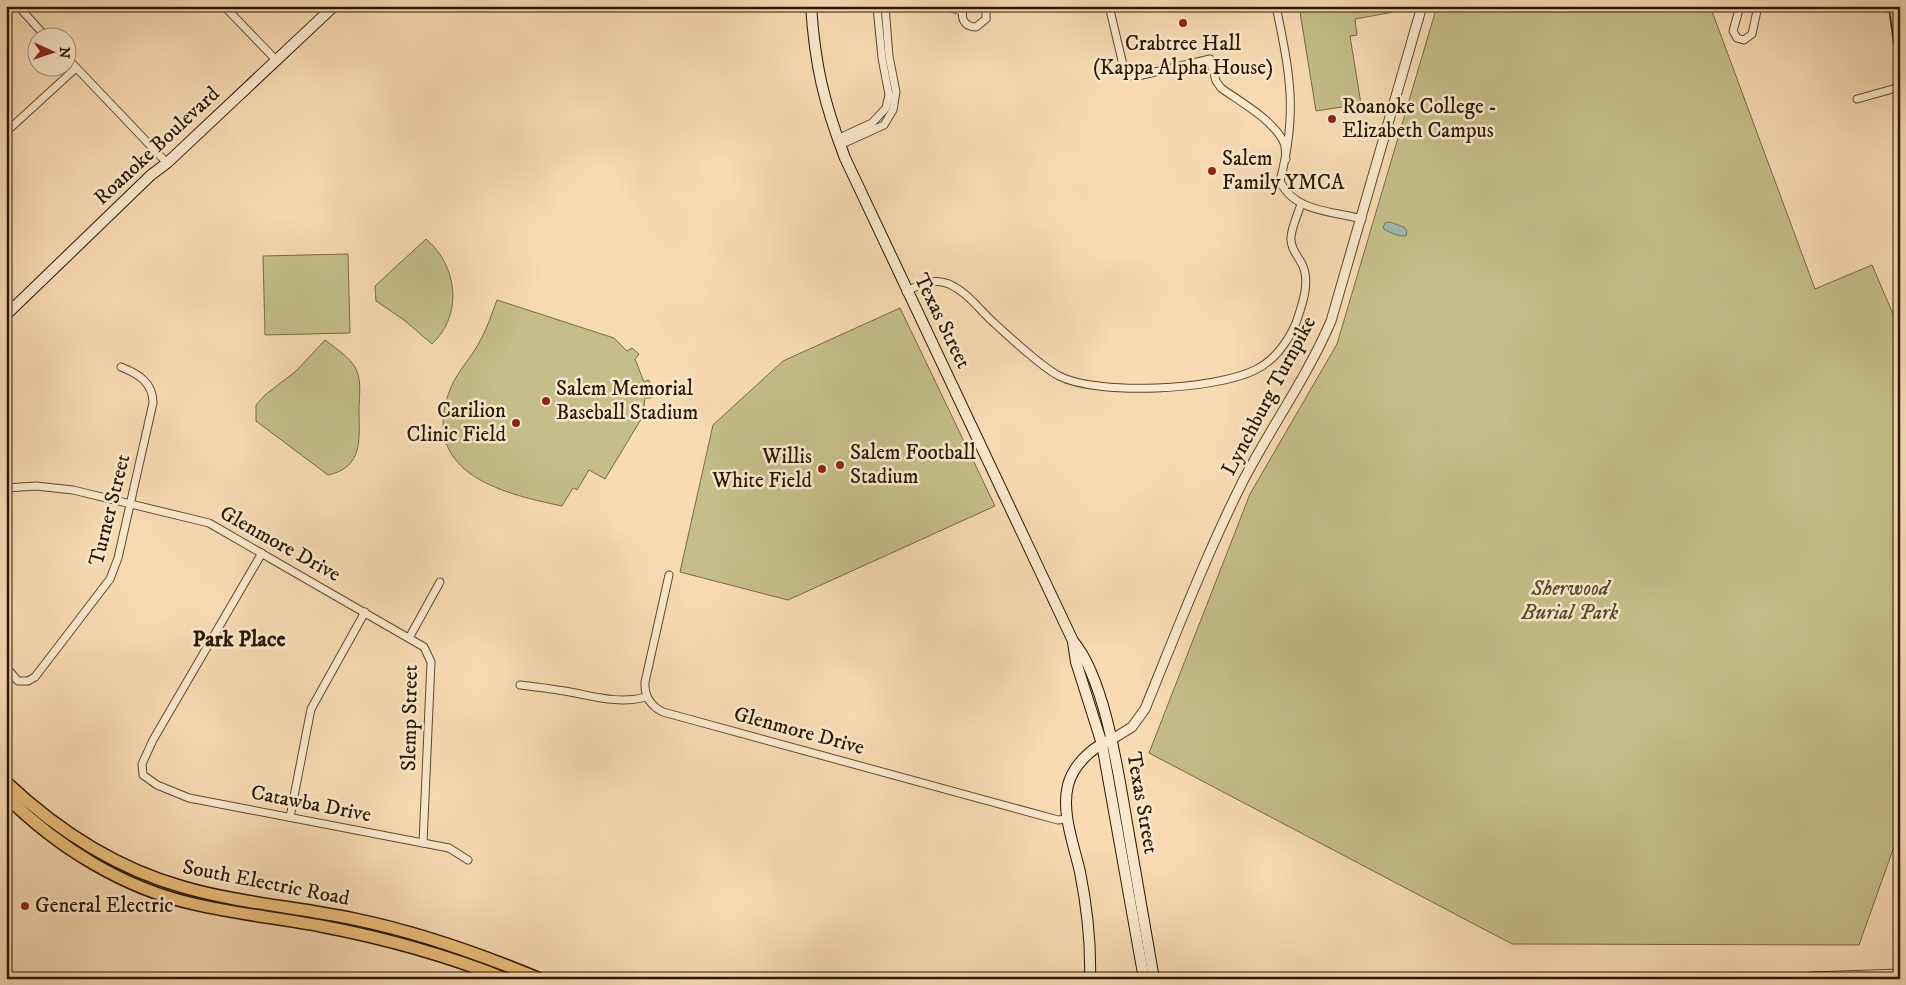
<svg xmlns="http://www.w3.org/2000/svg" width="1906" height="985" viewBox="0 0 1906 985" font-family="'IM FELL DW Pica',serif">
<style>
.green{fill:#c5be88;stroke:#786a44}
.water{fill:#9dbbae;stroke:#6f7969}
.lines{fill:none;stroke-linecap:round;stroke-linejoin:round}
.minor-casing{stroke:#5e472e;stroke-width:9}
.tertiary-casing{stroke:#5e472e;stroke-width:11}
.secondary-casing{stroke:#2a1601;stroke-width:12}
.primary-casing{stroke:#2a1601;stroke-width:14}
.minor{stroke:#fae8ce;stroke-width:7}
.tertiary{stroke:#fae8ce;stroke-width:9}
.secondary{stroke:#fae8ce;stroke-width:10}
.primary{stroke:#ecbe7a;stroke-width:11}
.poi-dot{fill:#8f2418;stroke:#fae8ce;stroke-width:2}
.labels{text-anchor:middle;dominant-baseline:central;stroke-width:5;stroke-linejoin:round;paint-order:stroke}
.poi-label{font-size:21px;fill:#2a1601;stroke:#fae8ce;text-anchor:start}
.street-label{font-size:21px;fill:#2a1601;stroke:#fae8ce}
.park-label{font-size:21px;font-style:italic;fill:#58482a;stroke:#fae8ce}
.neighbourhood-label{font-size:22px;font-weight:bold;fill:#2a1601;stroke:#fae8ce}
</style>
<rect width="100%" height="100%" fill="#f8dbb3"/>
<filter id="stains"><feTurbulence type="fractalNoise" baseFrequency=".004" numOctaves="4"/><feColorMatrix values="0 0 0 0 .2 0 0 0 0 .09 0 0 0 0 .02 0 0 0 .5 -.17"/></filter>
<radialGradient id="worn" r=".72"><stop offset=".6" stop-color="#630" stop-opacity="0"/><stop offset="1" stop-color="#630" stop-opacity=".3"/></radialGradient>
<g class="green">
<polygon points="1299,6 1393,6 1394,12 1355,19 1357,35 1350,36 1361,104 1316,111"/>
<polygon points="1437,6 1710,6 1815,289 1872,265 1900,330 1900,830 1859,945 1512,944 1149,753 1250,494 1337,344"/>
<path d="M426 239C458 266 463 315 432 344L404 320 376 301 375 286Z"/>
<polygon points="348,254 350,333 265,335 263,256"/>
<path d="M497 300 614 338 627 351 632 348 639 354 635 359 644 382 649 380 652 386 651 398H645L643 416 605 479 589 470 577 490 573 488 562 506C499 493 417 472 451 387 459 369 473 356 481 339 488 326 492 313 497 300Z"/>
<polygon points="900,308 995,506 788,600 680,572 713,425 783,361"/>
<path d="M325 340C335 348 350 357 356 369 362 382 359 396 359 410 359 439 364 467 328 475L256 421V405L265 395 296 371Z"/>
</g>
<path class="water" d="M1390 222 1404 227 1407 231 1406 236C1398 236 1389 233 1383 228L1385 223Z"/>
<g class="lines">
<g class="minor-casing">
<g id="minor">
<polyline points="18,6 47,38"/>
<polyline points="224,6 276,60"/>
<polyline points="942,6 962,11"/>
<path d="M965 6C959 17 964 27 976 27L986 19V11L984 6"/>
<path d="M1109 6 1125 73 1130 76H1138L1210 59 1216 81 1221 88C1239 101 1275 121 1284 143 1286 147 1285 154 1286 159"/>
<path d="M1276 6C1290 74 1298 112 1280 181 1294 212 1332 211 1362 219"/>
<polyline points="1740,6 1733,31 1737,38 1744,40 1752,34 1758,6"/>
<polyline points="1870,6 1895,9"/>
<polyline points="68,59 167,163"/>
<polyline points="1857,99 1900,87"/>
<polyline points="6,132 76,68"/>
<polyline points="837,139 872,123 886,108 889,95 882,58 877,7 884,6"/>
<polyline points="840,145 884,125 893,110 896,92 889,56 885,6"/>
<path d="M906 292C919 284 933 278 949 284 967 292 978 308 992 321 1006 334 1042 367 1059 376 1098 396 1215 390 1255 370 1274 361 1288 342 1296 323 1302 305 1311 282 1302 264 1297 255 1290 247 1291 237 1292 226 1298 214 1301 204"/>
<polyline points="6,488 36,486 73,490 209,523 424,647 431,662 423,843"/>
<polyline points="262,553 153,740 142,764 143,775 157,785 189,798 449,848 468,860"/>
<path d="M669 575 645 682C644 697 651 706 663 712L1058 820 1068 819"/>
<polyline points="409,638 440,582"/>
<path d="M6 667 18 681H28L35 677 110 579 118 558 153 403C153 383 139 374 121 367"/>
<path d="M520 685C537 687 554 689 570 692 597 697 619 704 647 697"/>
<polyline points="290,817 311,709 365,612"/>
<polyline points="1811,976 1900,973"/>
</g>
</g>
<g class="tertiary-casing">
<path id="tertiary" d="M1111 740 1132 727 1145 709C1176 633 1206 555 1243 481 1271 427 1307 377 1331 321L1422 6"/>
</g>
<g class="secondary-casing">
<g id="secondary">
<path d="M811 6C815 66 824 103 845 158L1073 641C1106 680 1119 778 1128 829 1137 879 1145 929 1154 979"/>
<polyline points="6,315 151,175 167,163 334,6"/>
<polyline points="1073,642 1076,662 1102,744 1144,979"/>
<path d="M1090 979C1091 943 1087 907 1080 872 1074 845 1061 813 1068 785 1073 766 1090 749 1108 741"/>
</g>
</g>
<g class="primary-casing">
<g id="primary">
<polyline points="1895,6 1900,43"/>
<path d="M6 782C57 830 115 868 183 887 238 903 297 907 354 919 418 932 480 954 540 979"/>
<path d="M6 796C57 847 123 888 194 904 236 914 279 918 321 926 384 938 446 955 506 979"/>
</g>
</g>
<use href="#minor" class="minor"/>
<use href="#tertiary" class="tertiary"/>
<use href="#secondary" class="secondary"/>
<use href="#primary" class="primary"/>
</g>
<g class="poi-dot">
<circle cx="1183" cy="23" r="5"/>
<circle cx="1332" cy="119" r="5"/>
<circle cx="1212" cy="171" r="5"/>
<circle cx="546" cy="401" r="5"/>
<circle cx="516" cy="423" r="5"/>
<circle cx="840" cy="465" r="5"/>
<circle cx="822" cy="469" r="5"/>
<circle cx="25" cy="906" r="5"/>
</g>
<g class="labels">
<g class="poi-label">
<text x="1183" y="44" text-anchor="middle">Crabtree Hall<tspan x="1183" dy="24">(Kappa Alpha House)</tspan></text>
<text x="1342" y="107">Roanoke College -<tspan x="1342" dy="24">Elizabeth Campus</tspan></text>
<text x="1222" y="159">Salem<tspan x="1222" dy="24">Family YMCA</tspan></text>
<text x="556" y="389">Salem Memorial<tspan x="556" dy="24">Baseball Stadium</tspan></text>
<text x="506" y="411" text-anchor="end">Carilion<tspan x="506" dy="24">Clinic Field</tspan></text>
<text x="850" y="453">Salem Football<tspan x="850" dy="24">Stadium</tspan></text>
<text x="812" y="457" text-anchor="end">Willis<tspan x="812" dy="24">White Field</tspan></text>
<text x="35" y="906">General Electric</text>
</g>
<g class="street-label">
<text transform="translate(157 146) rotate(-43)">Roanoke Boulevard</text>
<text transform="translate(942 321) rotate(64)">Texas Street</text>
<text transform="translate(1269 396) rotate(-62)">Lynchburg Turnpike</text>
<text transform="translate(110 510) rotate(-76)">Turner Street</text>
<text transform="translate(280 544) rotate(29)">Glenmore Drive</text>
<text transform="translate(410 718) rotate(-89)">Slemp Street</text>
<text transform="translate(799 731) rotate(15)">Glenmore Drive</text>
<text transform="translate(1142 803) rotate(80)">Texas Street</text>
<text transform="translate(311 804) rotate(11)">Catawba Drive</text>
<text transform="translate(266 883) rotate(11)">South Electric Road</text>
</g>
<g class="park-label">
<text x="1570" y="589">Sherwood<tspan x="1570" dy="24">Burial Park</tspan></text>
</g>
<g class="neighbourhood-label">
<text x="239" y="639">Park Place</text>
</g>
</g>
<rect width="1906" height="985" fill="none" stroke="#f8dbb3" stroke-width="25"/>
<rect x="8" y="8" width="1891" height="970" fill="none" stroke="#2a1601" stroke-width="2.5"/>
<rect x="12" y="12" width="1881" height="960" fill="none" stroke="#2a1601"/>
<g transform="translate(52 52) rotate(93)"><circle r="24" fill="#fae8ce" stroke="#a7947c"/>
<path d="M0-4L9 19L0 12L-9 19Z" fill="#8f2418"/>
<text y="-8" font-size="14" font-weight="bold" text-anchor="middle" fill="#2a1601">N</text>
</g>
<rect width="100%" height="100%" filter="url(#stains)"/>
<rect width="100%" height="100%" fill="url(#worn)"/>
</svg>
